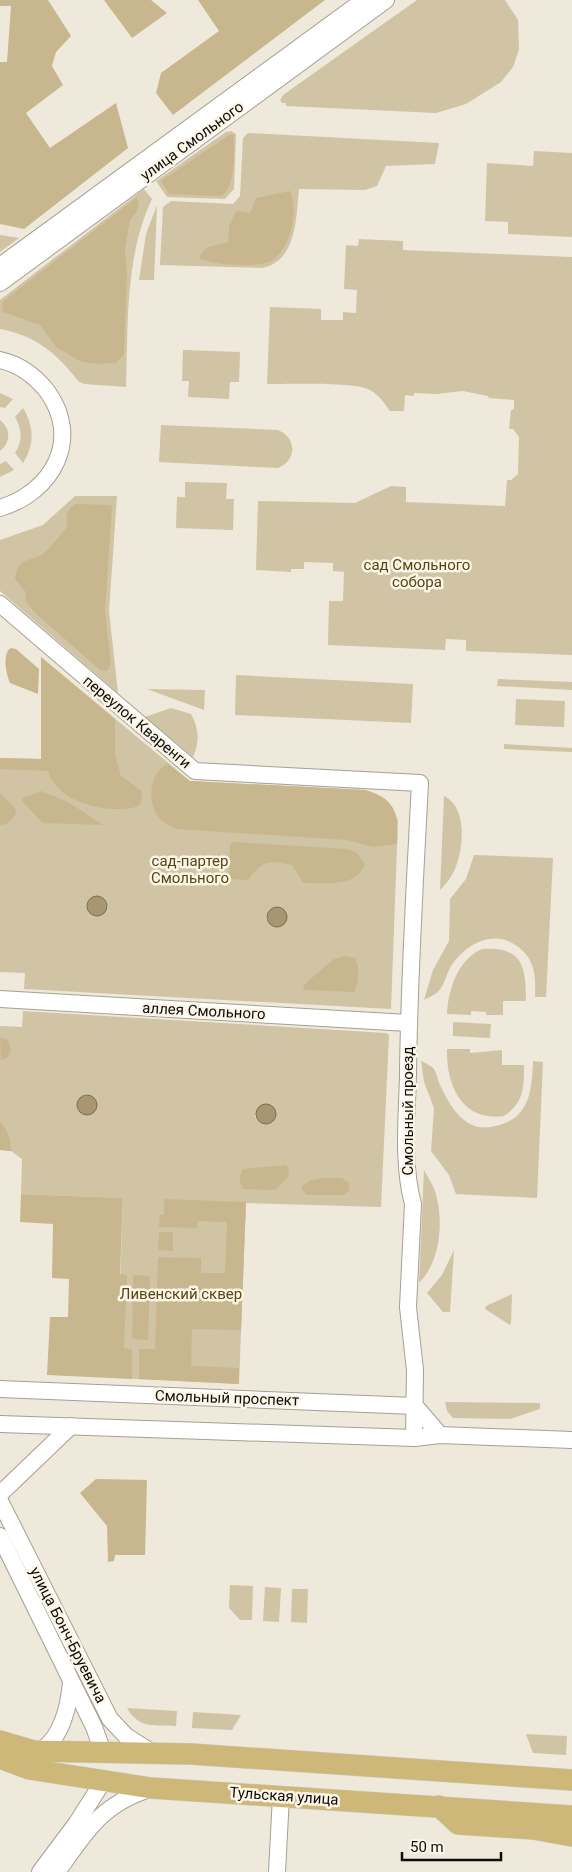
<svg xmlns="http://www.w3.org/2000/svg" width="572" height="1872" viewBox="0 0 572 1872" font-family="Roboto,sans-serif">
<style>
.green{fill:#d1c4a4;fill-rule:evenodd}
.forest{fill:#c8b78e}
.water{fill:#a7966f;stroke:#796d50}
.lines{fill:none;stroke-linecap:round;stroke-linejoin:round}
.minor-casing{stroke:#a5a093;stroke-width:18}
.major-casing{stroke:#cfcece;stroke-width:22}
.minor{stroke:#fff;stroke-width:16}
.major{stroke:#cdb879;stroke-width:21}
.labels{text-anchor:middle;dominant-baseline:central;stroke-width:5;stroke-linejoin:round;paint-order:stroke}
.street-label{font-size:15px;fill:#0e0c08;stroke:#fcf6e8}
.park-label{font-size:15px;fill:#574513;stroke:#fcf6e8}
</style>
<rect width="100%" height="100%" fill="#eee9db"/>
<g class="green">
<polygon points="417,0 505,0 518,20 519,49 513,67 501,82 466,104 436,113 286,106 286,103 282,103 280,100 283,95"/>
<polygon points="231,131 236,134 234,189 225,199 167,197 156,181 226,132"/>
<path d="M248 133 439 143 435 164 386 166 377 186 365 190 299 189C296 218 297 261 262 268L160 265 163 207 171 201 233 204 240 196 243 138Z"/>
<polygon points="534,151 572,153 572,237 508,234 508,222 485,221 487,163 533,166"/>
<path d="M144 189 152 199C125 256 128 324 126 387L84 384 78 381C57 353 34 335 0 329V300Z"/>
<polygon points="157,205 154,280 139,280 146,234"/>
<polygon points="0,235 19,238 0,252"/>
<path d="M359 239 403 241V250L572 257V655L466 651V640L446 639 445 650 328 645 329 601H343L344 572 333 571V563L304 562V569H291V572L256 570 258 501 355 503 391 486 406 487V502L505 506 507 480H511L518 474 519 437 513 429H509L511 410 514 409V400L489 398 488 396 463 391 436 394 414 393V396L405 395 404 411H390C384 402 378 394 368 389 352 382 288 384 267 384L270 307 321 309V320H343V312L356 313 357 290 344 289 346 245 358 246Z"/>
<polygon points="183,350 240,352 239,382 230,382 229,399 188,397 189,381 182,381"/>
<polygon points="0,393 13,399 5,408 0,407"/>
<path d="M23 408C34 426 35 445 23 463L15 453C23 441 22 429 15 417Z"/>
<path d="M0 420C11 429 11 442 0 451Z"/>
<path d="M161 425 278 430C297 438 297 460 278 468L159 462Z"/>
<polygon points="6,461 14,470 0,477 0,464"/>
<polygon points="185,482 227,483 226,499 234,499 233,530 176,528 177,497 185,497"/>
<polygon points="75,496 117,496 109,611 118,693 0,591 0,540 43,525"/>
<path d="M41 657 190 781 365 790C381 795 394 803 398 821L391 1009 24 989 25 973 0 972V758L41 759ZM101 896 106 900 108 908 92 915 88 910V901L92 897ZM274 907 283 909 286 914V922L279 927 269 924 266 918 269 910Z"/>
<polygon points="236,675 413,684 411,723 235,715"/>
<polygon points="498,679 572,682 572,690 497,686"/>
<polygon points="147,689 205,690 204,710"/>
<polygon points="516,699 565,701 564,727 515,725"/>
<path d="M171 708 191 714C199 729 200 741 193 757L145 717Z"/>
<polygon points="504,744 572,748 572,752 504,749"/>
<path d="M444 796C468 807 464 851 454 871 451 878 446 884 440 890Z"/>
<path d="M474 855 553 858 546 997H535C536 976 535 959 517 946 495 930 469 942 454 962 447 970 445 985 438 992 434 995 428 998 424 1000L433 970 449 941 450 899 466 879Z"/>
<path d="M482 949C523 946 526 967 526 1001H503V1015H486V1012L471 1011V1015L447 1014C448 990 458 959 482 949Z"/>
<path d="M23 1011 386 1033 389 1035 381 1207 246 1203 239 1384 117 1378 123 1198 21 1194 22 1159 11 1151 0 1150V1026L22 1027ZM87 1094 96 1109 92 1113H81L77 1109 78 1100 82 1096ZM264 1104 269 1105 276 1116 273 1122 258 1121 255 1116Z"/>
<polygon points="453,1022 491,1024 490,1038 453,1036"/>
<path d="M447 1049H470V1053L502 1050V1065H524C524 1087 524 1103 504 1116 462 1122 446 1085 447 1049Z"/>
<path d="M421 1061C425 1063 432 1066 434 1069 437 1074 438 1082 441 1087 455 1116 471 1137 505 1123 531 1113 532 1085 533 1061L543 1062 537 1198 456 1194 449 1175 431 1151 434 1108 424 1082Z"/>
<path d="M424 1170C427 1176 432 1183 435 1191 444 1220 441 1261 419 1283Z"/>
<polygon points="454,1250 450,1312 443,1312 427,1293 442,1275"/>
<polygon points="512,1294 511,1324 510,1325 485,1309 486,1306"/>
<polygon points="445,1402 540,1403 540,1409 510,1419 453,1418 447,1411"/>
<polygon points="230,1585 253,1586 252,1620 240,1620 229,1608"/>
<polygon points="265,1587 281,1588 279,1622 263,1621"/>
<polygon points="292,1589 308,1589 307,1623 291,1622"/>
<path d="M127 1708 177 1711 176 1726C154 1725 139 1729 127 1708Z"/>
<polygon points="193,1712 241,1715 232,1730 192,1728"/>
<polygon points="526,1734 567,1736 566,1755 533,1753"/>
</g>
<g class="forest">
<polygon points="0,0 48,0 71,36 56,52 52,66 63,85 26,113 50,148 116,103 128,148 24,229 0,224 0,62 7,62 11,6 0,6"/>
<polygon points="104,0 151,0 167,13 132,38"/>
<polygon points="198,0 325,0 173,115 156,93 161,73 219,31"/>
<path d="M231 134 234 135C233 153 237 183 222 196L169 194 161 181Z"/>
<path d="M290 191C299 211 291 249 271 261 259 268 209 265 199 258 206 245 214 245 228 243L229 226 236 211 250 213 256 198Z"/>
<polygon points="136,198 139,201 137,211 130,220 125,249 127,275 124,355 116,363 97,364 82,362 57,348 40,325 3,312 2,302"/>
<path d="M75 504 112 505 105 611 111 664 107 671 100 670 32 610 26 600 25 591 15 579C18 554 31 564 45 552 53 545 60 535 67 527 66 516 66 510 75 504Z"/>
<path d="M11 648 16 649 39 669 38 694 10 683C6 674 2 653 11 648Z"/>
<path d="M41 657 115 719V754L121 776 142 791 141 803 136 807C107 814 57 803 48 771L0 769V758L41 759Z"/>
<path d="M168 764 190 781 365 790C397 799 398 814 397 844L373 847 346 840 177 829C171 826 164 824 160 819 146 803 149 772 168 764Z"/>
<polygon points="41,791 68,802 103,825 43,823 22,801 23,798"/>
<polygon points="0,793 15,808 16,814 7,824 0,825"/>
<path d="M234 842 347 849 357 853 365 864C357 888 324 883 303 883L292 865C268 860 263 860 248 880L231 879 229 877 230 845Z"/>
<path d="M345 956 355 958C360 967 359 983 354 992L304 990 303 987 306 983 334 959Z"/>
<polygon points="0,1037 8,1040 11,1050 7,1058 1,1060"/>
<path d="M0 1121C8 1131 11 1138 11 1151L0 1150Z"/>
<path d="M285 1165 288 1167 289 1176 275 1190 243 1189C238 1182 239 1176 243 1169Z"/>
<polygon points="323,1178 341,1178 348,1182 350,1190 344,1195 307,1195 302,1190 302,1186 309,1181"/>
<polygon points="21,1194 123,1198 120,1274 127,1275 124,1348 132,1349 132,1379 47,1375 50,1317 68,1317 69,1279 52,1278 53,1224 20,1222"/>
<polygon points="164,1199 246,1202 241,1330 192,1329 191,1366 239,1368 239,1384 139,1379 139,1349 155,1349 158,1257 201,1258 201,1273 225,1273 227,1222 198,1221 197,1228 159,1227 160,1215 164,1215"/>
<polygon points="159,1232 173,1232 173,1251 158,1250"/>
<polygon points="133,1275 150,1276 148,1340 132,1339"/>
<polygon points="96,1479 147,1480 145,1555 115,1555 114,1561 108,1562 107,1526 80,1493"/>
</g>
<g class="water">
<circle cx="97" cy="906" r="10"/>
<circle cx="277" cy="917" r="10"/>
<circle cx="87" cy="1105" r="10"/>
<circle cx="266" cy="1114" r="10"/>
</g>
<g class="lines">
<g class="minor-casing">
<g id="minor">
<polyline points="0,266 364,0"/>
<polyline points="0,283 386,0"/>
<path d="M0 360C19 364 35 376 47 391 82 439 53 492 0 508"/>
<path d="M0 604 195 771 420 783C415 881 409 978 408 1075 407 1117 402 1163 413 1204L408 1307 415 1370 414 1438"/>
<polyline points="0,999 408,1023"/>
<polyline points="0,1389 415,1406 440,1435"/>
<polyline points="0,1424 414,1438 440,1435 572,1440"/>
<polyline points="0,1494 71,1426"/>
<polyline points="0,1501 110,1719 126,1736 153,1753"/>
<polyline points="0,1536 94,1727 103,1752"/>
<path d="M41 1750C62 1738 69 1705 71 1682"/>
<polyline points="40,1872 76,1824 104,1780"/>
<path d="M57 1872C87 1831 99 1806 149 1789"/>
<polyline points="277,1872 281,1796"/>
</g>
</g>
<g class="major-casing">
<g id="major">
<polyline points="0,1741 34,1751 191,1754 572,1780"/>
<polyline points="0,1758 29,1769 151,1788 572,1816"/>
<polyline points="439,1806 458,1824 533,1829 572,1836"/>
</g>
</g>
<use href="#minor" class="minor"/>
<use href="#major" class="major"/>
</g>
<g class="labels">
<g class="street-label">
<text transform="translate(192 141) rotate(-36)">улица Смольного</text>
<text transform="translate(137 722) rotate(40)">переулок Кваренги</text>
<text transform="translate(204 1011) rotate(3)">аллея Смольного</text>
<text transform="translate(408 1111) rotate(-90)">Смольный проезд</text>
<text transform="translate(227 1398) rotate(2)">Смольный проспект</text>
<text transform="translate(68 1635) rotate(63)">улица Бонч-Бруевича</text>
<text transform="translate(284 1796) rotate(4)">Тульская улица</text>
</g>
<g class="park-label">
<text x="417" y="565">сад Смольного<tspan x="417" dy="17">собора</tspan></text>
<text x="190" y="861">сад-партер<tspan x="190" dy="17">Смольного</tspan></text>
<text x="181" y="1294">Ливенский сквер</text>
</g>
</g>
<path d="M402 1852v8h99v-8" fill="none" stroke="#0e0c08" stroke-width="2.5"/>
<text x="410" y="1852" font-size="15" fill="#0e0c08" stroke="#fcf6e8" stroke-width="4" paint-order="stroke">50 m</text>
</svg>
